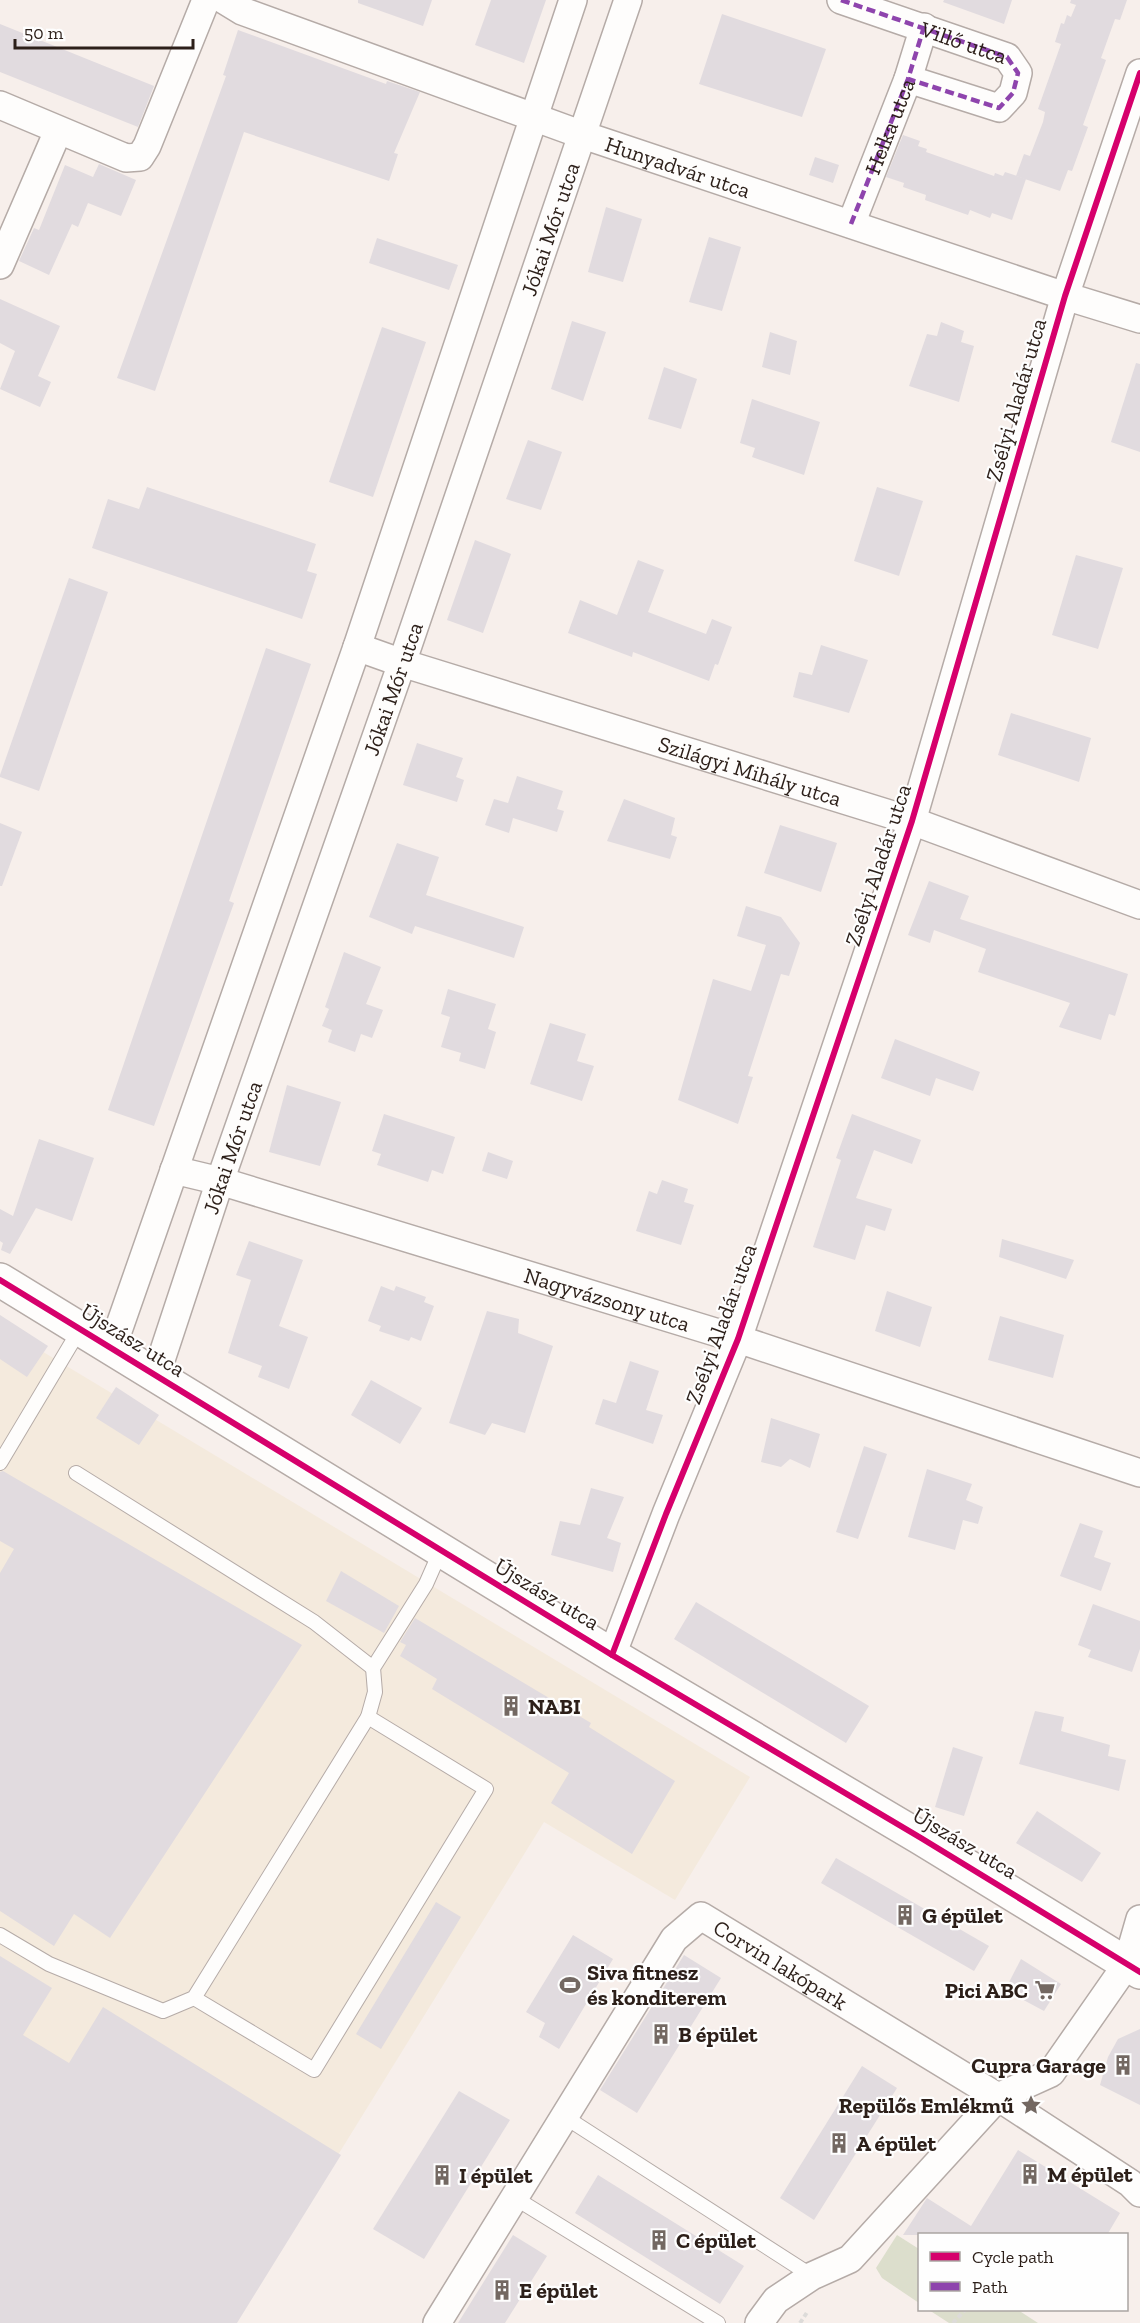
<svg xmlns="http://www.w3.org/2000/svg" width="1140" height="2323" viewBox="0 0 1140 2323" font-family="'Zilla Slab',serif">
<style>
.industrial{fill:#f4eadd}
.green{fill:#dcdecc}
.building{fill:#e1dbdf}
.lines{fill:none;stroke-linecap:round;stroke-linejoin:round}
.service-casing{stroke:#b5aba7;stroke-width:16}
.minor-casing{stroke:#b5aba7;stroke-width:30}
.tertiary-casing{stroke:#b5aba7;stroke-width:36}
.path{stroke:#dddbd9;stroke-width:4;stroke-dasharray:4.5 3;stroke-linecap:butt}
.service{stroke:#fefdfc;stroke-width:14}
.minor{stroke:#fefdfc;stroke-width:27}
.tertiary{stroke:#fefdfc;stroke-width:33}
.quiet{stroke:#8e44ad;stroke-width:4.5;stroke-dasharray:9 4.5;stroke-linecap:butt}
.cycleway-casing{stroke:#fefefe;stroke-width:10}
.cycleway{stroke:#d6006c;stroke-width:6}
.labels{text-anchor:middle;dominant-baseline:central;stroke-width:4.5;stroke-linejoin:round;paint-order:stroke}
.street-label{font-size:22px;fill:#2c1f19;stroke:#fefefe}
.poi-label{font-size:22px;font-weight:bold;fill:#2c1f19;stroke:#fefefe;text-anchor:start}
</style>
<rect width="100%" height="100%" fill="#f7efeb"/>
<polygon class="industrial" points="0,1326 750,1777 675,1900 544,1822 234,2323 0,2323"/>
<g class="green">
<polygon points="897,2235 919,2249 919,2303 882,2278 876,2268"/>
<polygon points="929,2310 1018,2310 1038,2323 949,2323"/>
</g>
<g class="building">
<polygon points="358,0 432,0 423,26 358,3"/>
<polygon points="491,0 546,0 524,63 475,45"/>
<polygon points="944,0 1012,0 1004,24 943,2"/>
<polygon points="1071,0 1127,0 1120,20 1115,19 1101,58 1106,60 1083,125 1088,127 1072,171 1068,170 1060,191 1016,176 1024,154 1030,156 1043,122 1045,112 1038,109 1061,44 1055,42 1061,23 1064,24 1067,15 1071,17 1076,5 1070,3"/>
<polygon points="722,14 826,49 802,117 699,84"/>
<polygon points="0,24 154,86 138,127 0,72"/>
<polygon points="238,30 386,84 387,81 420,92 394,153 398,154 389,181 244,132 155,391 117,378 226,76 223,75"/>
<polygon points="903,135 920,141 918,146 927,149 926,152 994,176 995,173 1003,176 1005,172 1026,179 1012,220 992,213 990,218 970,210 968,215 925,200 926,195 903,187 904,183 886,177"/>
<polygon points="815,157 839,165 833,183 809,175"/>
<polygon points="99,164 136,180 121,216 88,203 78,227 72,224 49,275 19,261 34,228 39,230 65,165 93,177"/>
<polygon points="606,207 642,219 623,282 588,272"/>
<polygon points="709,237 741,247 722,311 689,302"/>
<polygon points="377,238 458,265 449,290 369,263"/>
<polygon points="0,299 60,326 38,376 51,382 40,407 0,389 15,351 0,343"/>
<polygon points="572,321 606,332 583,401 551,389"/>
<polygon points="941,322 964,331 961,342 974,346 959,402 909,386 927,334 937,336"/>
<polygon points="382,327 426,342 373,497 329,482"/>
<polygon points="770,332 797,341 790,375 762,367"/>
<polygon points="1136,363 1140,364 1140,452 1111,442"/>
<polygon points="664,367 697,379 681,429 648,419"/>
<polygon points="752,399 820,422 804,475 752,457 755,448 740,443"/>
<polygon points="528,440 562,452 541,510 506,499"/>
<polygon points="147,487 316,544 307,571 317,574 302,619 92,548 108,499 139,509"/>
<polygon points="877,487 923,501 899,576 854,561"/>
<polygon points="475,540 511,554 483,633 447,620"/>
<polygon points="1076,555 1123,568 1098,649 1052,635"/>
<polygon points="638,560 664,570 648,612 706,634 712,619 732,627 718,665 715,664 709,681 633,652 632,657 568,633 580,600 617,615"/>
<polygon points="69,578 108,592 39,791 0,777 0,775"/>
<polygon points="821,645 868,660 849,713 793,697 799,672 812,675"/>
<polygon points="266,648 311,664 229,901 234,903 154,1126 108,1110"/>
<polygon points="1011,713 1091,738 1079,782 998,755"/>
<polygon points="417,743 463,758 456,777 464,780 457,802 403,785"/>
<polygon points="517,776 563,791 557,809 564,811 557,832 513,818 509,833 485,825 494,799 508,803"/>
<polygon points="624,799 675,818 671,835 677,837 670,859 607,841"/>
<polygon points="0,823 22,832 2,886 0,886"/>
<polygon points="780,825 837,843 821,892 764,873"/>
<polygon points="397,843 439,857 426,895 524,927 514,958 415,926 412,934 369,917"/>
<polygon points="929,881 969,896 960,919 1128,974 1115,1016 1109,1014 1101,1040 1059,1027 1070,1003 978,972 986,949 934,930 930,943 908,935"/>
<polygon points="746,906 781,917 800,943 789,976 781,974 748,1076 753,1077 738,1124 678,1100 713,979 751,991 766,945 737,936"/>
<polygon points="344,952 381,967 366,1004 383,1010 372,1038 361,1034 355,1052 328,1042 332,1030 322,1026 329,1009 325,1007"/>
<polygon points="448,989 496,1004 488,1029 496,1032 485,1069 459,1061 461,1053 441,1047 450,1017 441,1014"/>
<polygon points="550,1023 586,1034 577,1061 594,1066 582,1101 530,1084"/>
<polygon points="895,1039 980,1072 973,1091 936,1078 930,1096 881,1078"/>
<polygon points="287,1085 341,1102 320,1166 269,1152"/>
<polygon points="384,1114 455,1137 443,1174 432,1170 428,1182 377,1165 381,1154 372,1151"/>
<polygon points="852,1114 921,1140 912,1164 874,1150 856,1198 892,1209 885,1231 866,1225 855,1260 813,1247 841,1160 836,1158"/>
<polygon points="39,1139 94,1158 72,1221 36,1208 10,1254 1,1250 3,1243 0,1241 0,1209 13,1216"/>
<polygon points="488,1152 513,1161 507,1179 482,1171"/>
<polygon points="662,1180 688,1189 684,1202 694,1205 681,1245 636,1231 649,1191 657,1194"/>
<polygon points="1002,1239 1074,1260 1066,1279 999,1257"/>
<polygon points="249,1241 303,1260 279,1326 308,1337 289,1389 258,1377 262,1366 228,1353 251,1280 236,1275"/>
<polygon points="381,1286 394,1291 396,1286 426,1297 424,1302 434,1306 421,1341 411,1337 409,1341 379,1331 381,1326 368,1321"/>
<polygon points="887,1291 932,1307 920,1347 875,1331"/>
<polygon points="487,1311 519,1319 518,1333 553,1346 525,1433 492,1423 485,1435 449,1423"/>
<polygon points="0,1315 48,1346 27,1377 0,1359"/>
<polygon points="1000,1316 1064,1335 1053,1378 988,1360"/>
<polygon points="630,1361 659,1371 646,1410 663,1415 653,1444 595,1424 603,1399 616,1403"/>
<polygon points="371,1380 422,1408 400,1444 351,1415"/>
<polygon points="116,1387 159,1415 139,1445 96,1418"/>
<polygon points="771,1418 820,1434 810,1468 790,1459 781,1467 761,1462"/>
<polygon points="864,1446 887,1454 858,1539 836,1532"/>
<polygon points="927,1469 972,1484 966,1500 983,1507 978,1524 963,1520 955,1550 908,1537"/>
<polygon points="3,1471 302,1645 110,1938 74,1914 54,1946 0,1911 0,1573 14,1549 0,1541 0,1472"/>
<polygon points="591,1488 624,1497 607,1538 621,1543 613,1572 551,1555 560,1521 580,1525"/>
<polygon points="1080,1523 1103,1531 1094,1557 1111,1563 1101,1591 1060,1576"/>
<polygon points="341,1571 399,1606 384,1633 326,1601"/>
<polygon points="696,1602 869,1706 846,1743 674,1639"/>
<polygon points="1093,1604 1140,1621 1140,1649 1132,1672 1088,1657 1091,1650 1078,1645"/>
<polygon points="415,1618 591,1723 589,1727 675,1781 632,1854 551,1803 569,1773 432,1689 437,1679 400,1656 406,1645 400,1642"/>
<polygon points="1035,1711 1064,1717 1061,1731 1110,1745 1108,1756 1126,1760 1119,1791 1019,1764"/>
<polygon points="953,1747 983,1757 964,1816 935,1807"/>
<polygon points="1037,1811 1101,1853 1082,1882 1016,1843"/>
<polygon points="836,1858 989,1946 974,1971 821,1883"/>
<polygon points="436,1902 461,1917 381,2049 356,2034"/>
<polygon points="573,1935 613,1959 559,2049 539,2037 545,2023 526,2012"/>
<polygon points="684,1955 721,1978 637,2113 600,2090"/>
<polygon points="0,1956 52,1988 23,2035 69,2063 103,2007 341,2155 237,2323 0,2323"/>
<polygon points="1021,1959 1061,1984 1044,2011 1005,1990"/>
<polygon points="1140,2029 1140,2105 1100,2085 1108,2057 1118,2039"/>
<polygon points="862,2066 897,2088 814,2220 780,2198"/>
<polygon points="459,2091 510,2120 424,2259 373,2229"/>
<polygon points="1018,2150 1120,2213 1107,2235 903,2235 927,2198 971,2226"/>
<polygon points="598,2175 744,2266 720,2304 575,2213"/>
<polygon points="513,2235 547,2256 505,2323 458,2323"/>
</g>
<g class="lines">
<g class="service-casing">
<g id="service">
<polyline points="0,1463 80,1329"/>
<polyline points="76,1473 314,1622 373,1668"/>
<polyline points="0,1935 49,1964 163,2011 194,1998 368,1717 375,1692 373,1668 426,1584 441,1550"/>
<polyline points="194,1998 314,2070 486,1789 368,1717"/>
<polyline points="565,2117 812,2276"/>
<polyline points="515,2198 718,2323"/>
</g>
</g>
<g class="minor-casing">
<g id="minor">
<path id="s1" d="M224 0 242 11 580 134 1065 296 1140 319"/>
<polyline points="841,0 1007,57 1018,73 1013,93 999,108 908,79"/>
<polyline points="0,105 126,158 140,157 147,146 206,0"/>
<path id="s2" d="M851 224 908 79 924 27"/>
<polyline points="0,265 58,131"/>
<path id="s3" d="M357 647 402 663 912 821 1140 905"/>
<path id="s4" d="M174 1170 220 1181 738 1339 1140 1473"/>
<polyline points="112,1348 357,647 573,0"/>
<path id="s5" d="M156 1375 220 1181 402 663 628 0"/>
<polyline points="612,1655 666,1514 738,1339 912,821 1065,296 1140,73"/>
<path id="s6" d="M437 2323 674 1939 701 1916 998 2097 1130 2183 1140 2193"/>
<polyline points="759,2323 776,2300 812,2276 850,2259 998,2097 1051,2073 1127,1964 1140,1919"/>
</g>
</g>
<g class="tertiary-casing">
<polyline id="tertiary" points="0,1280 612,1655 921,1838 1140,1972"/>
</g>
<g class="path">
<polyline points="800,2323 808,2311"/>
<polyline points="953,2323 965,2310"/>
</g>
<use href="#service" class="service"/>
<use href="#minor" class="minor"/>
<use href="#tertiary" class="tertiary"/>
<g class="quiet">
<path id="s7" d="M841 0 1007 57 1018 73 1013 93 999 108 908 79"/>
<polyline points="851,224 908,79 924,27"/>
</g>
<g class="cycleway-casing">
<g id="cycleway">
<polyline points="0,1280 612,1655 921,1838 1140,1972"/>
<polyline points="612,1655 666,1514 738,1339 912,821 1065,296 1140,73"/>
</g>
</g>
<use href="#cycleway" class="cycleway"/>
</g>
<defs>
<g id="building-bare" transform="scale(1.62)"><path d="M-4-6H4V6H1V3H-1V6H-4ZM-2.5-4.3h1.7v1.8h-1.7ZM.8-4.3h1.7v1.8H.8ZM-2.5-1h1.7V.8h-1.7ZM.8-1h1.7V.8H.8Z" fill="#736862" stroke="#fefefe" stroke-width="2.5" paint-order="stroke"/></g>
<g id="stadium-bare" transform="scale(1.62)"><path d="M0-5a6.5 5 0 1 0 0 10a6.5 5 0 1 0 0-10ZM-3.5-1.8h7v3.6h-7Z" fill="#736862" stroke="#fefefe" stroke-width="2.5" paint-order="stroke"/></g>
<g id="supermarket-bare" transform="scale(1.62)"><path d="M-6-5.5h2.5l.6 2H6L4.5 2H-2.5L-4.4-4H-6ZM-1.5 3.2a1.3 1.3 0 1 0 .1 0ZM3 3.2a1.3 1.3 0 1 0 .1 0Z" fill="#736862" stroke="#fefefe" stroke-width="2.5" paint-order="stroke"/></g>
<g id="sight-bare" transform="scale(1.62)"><path d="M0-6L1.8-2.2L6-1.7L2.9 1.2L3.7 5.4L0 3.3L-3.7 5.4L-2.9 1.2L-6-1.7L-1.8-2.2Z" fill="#736862" stroke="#fefefe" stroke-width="2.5" paint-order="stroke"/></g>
</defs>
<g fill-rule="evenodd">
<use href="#building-bare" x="511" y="1706"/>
<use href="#building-bare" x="905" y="1915"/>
<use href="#stadium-bare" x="570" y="1985"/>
<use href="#supermarket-bare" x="1045" y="1990"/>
<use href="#building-bare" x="661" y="2034"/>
<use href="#building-bare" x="1123" y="2065"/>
<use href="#sight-bare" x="1031" y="2105"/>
<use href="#building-bare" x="839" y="2143"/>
<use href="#building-bare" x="1030" y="2174"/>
<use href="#building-bare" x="442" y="2175"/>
<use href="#building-bare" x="659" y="2240"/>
<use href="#building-bare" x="502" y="2290"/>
</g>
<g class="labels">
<g class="street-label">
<text stroke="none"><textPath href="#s7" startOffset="130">Villő utca</textPath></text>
<text stroke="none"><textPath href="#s2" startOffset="105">Helka utca</textPath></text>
<text stroke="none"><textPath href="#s1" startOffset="484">Hunyadvár utca</textPath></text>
<text stroke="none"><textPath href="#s5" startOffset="1212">Jókai Mór utca</textPath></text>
<text transform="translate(1016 400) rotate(-74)">Zsélyi Aladár utca</text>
<text stroke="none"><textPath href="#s5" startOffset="726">Jókai Mór utca</textPath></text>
<text stroke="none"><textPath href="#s3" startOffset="412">Szilágyi Mihály utca</textPath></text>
<text transform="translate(878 865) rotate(-72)">Zsélyi Aladár utca</text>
<text stroke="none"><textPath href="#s5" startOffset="240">Jókai Mór utca</textPath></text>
<text stroke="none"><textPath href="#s4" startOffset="452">Nagyvázsony utca</textPath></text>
<text transform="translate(721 1324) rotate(-70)">Zsélyi Aladár utca</text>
<text transform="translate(133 1340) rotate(32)">Újszász utca</text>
<text transform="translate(547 1594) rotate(31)">Újszász utca</text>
<text transform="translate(965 1843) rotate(31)">Újszász utca</text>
<text stroke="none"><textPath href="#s6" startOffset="580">Corvin lakópark</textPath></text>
</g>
<g class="poi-label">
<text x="528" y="1706">NABI</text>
<text x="922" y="1915">G épület</text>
<text x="587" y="1972">Siva fitnesz<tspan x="587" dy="25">és konditerem</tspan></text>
<text x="1028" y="1990" text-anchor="end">Pici ABC</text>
<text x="678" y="2034">B épület</text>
<text x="1106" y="2065" text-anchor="end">Cupra Garage</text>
<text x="1014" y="2105" text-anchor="end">Repülős Emlékmű</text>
<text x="856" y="2143">A épület</text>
<text x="1047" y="2174">M épület</text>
<text x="459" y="2175">I épület</text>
<text x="676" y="2240">C épület</text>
<text x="519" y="2290">E épület</text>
</g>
</g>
<rect x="918" y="2233" width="210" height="78" fill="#fefefe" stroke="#aaa5a2" stroke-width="1.5"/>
<rect x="930" y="2252" width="30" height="9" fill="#d6006c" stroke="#aaa5a2" stroke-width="1.5"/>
<text x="972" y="2263" font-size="18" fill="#2c1f19">Cycle path</text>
<rect x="930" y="2282" width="30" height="9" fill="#8e44ad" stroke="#aaa5a2" stroke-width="1.5"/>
<text x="972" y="2293" font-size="18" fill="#2c1f19">Path</text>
<path d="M15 39v9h178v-9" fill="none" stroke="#2c1f19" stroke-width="3"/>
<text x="24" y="39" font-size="18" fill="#2c1f19" stroke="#fefefe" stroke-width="4.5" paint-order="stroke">50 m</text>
</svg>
